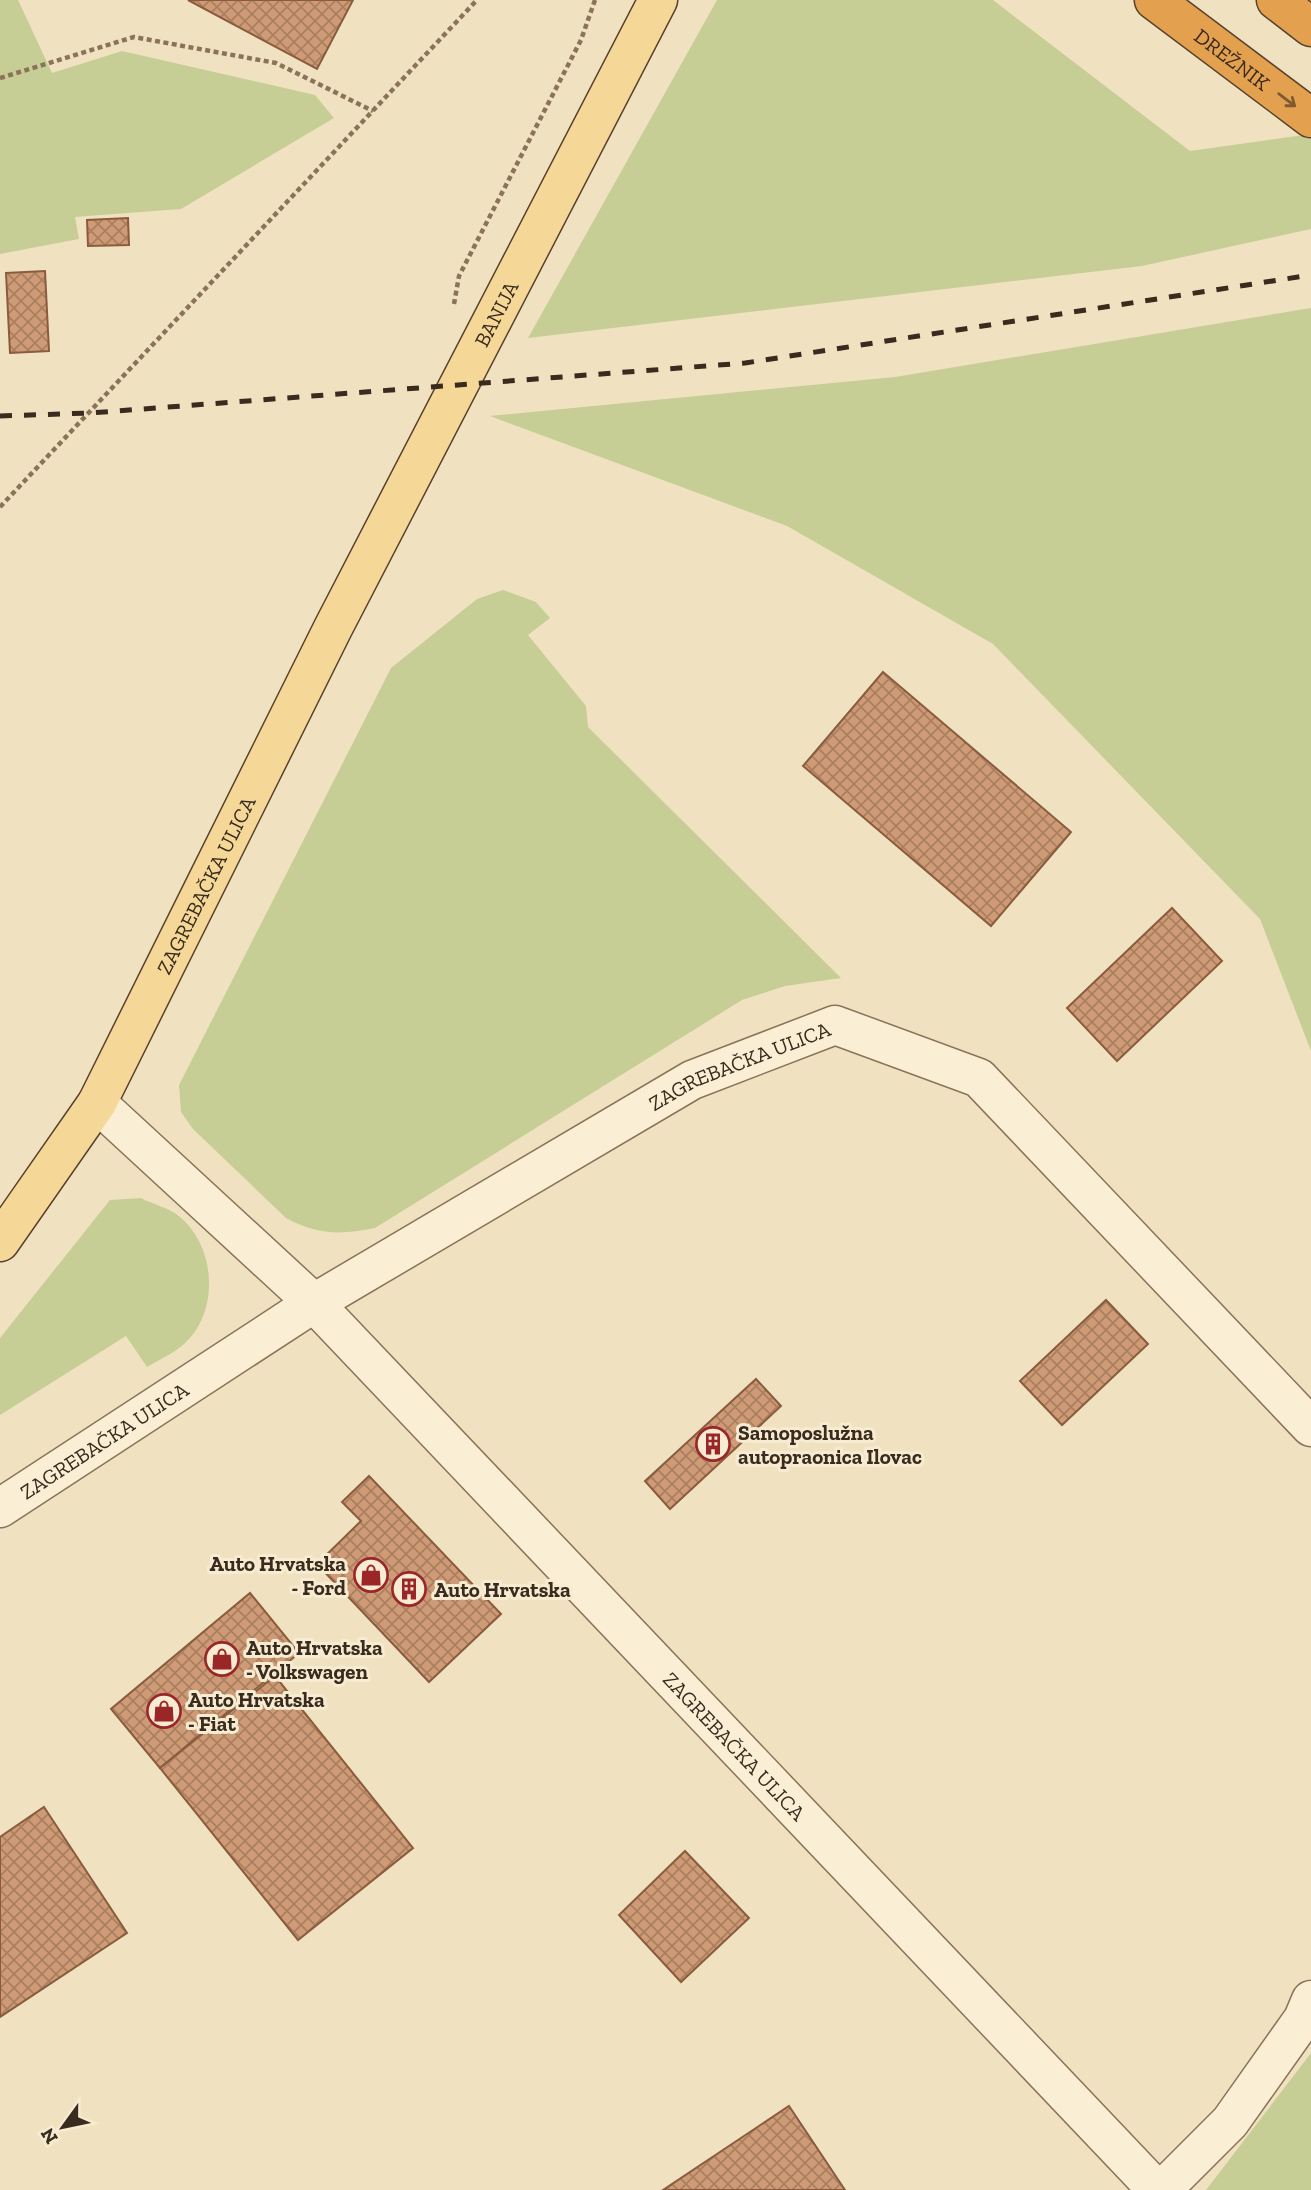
<svg xmlns="http://www.w3.org/2000/svg" width="1311" height="2190" viewBox="0 0 1311 2190" font-family="'Zilla Slab',serif">
<style>
.green{fill:#c7ce95}
.building{fill:url(#building-cross-hatch);stroke:#8a5c3d;stroke-width:2}
.lines{fill:none;stroke-linecap:round;stroke-linejoin:round}
.minor-casing{stroke:#8a7358;stroke-width:41}
.primary-casing{stroke:#58412d;stroke-width:41}
.motorway-casing{stroke:#58412d;stroke-width:41}
.path{stroke:#8a7358;stroke-width:4.5;stroke-dasharray:5 3.5;stroke-linecap:butt}
.minor{stroke:#faefd5;stroke-width:38}
.primary{stroke:#f5d898;stroke-width:38}
.motorway{stroke:#e3a14f;stroke-width:38}
.rail{stroke:#392b1d;stroke-width:5;stroke-dasharray:12 12;stroke-linecap:butt}
.oneway{stroke:#7d5a31}
.labels{text-anchor:middle;dominant-baseline:central;stroke-width:6;stroke-linejoin:round;paint-order:stroke}
.street-label{font-size:21px;fill:#392b1d;stroke:#f7ecd1}
.poi-label{font-size:21px;font-weight:bold;fill:#392b1d;stroke:#f7ecd1;text-anchor:start}
</style>
<defs>
<pattern id="building-cross-hatch" width="8" height="8" patternUnits="userSpaceOnUse" patternTransform="scale(1.75)"><rect width="8" height="8" fill="#cf9b76"/><path d="M0 0l8 8M0 8l8-8" fill="none" stroke="#a97f60"/></pattern>
</defs>
<rect width="100%" height="100%" fill="#f0e2c1"/>
<g class="green">
<polygon points="0,0 18,0 52,73 122,51 315,95 334,118 181,209 75,217 79,239 0,254"/>
<polygon points="717,0 993,0 1190,151 1311,134 1311,229 1142,266 528,338"/>
<polygon points="1311,308 1311,1051 1260,919 993,644 787,526 490,416 895,377"/>
<path d="M503 590 536 602 550 618 528 635 586 706 588 727 841 978 785 986 742 1000 375 1228C342 1235 316 1235 286 1218L193 1129 181 1112 179 1085 391 668 477 599Z"/>
<path d="M141 1198C152 1204 170 1208 180 1217 216 1247 220 1312 184 1344 174 1353 159 1360 147 1367L126 1336 0 1415V1338L110 1200Z"/>
<polygon points="1311,2053 1311,2190 1206,2190"/>
</g>
<g class="building">
<polygon points="188,0 353,0 317,69"/>
<polygon points="128,218 129,245 88,246 87,220"/>
<polygon points="45,271 49,351 10,353 6,273"/>
<polygon points="883,672 1071,832 991,926 803,766"/>
<polygon points="1172,908 1222,961 1117,1061 1067,1008"/>
<polygon points="1106,1300 1148,1344 1062,1425 1020,1381"/>
<polygon points="756,1379 781,1406 670,1509 645,1481"/>
<polygon points="369,1476 501,1614 429,1682 317,1564 361,1521 342,1502"/>
<polygon points="250,1593 299,1653 160,1768 111,1709"/>
<polygon points="275,1676 413,1848 298,1940 160,1768"/>
<polygon points="44,1807 127,1933 0,2017 0,1837"/>
<polygon points="685,1851 749,1918 681,1982 619,1915"/>
<polygon points="789,2106 845,2190 663,2190"/>
</g>
<g class="lines">
<g class="minor-casing">
<g id="minor">
<path id="s1" d="M97 1103 314 1303 1157 2190"/>
<path id="s2" d="M0 1508 314 1303 692 1080 835 1025 979 1078 1311 1427"/>
<polyline points="1162,2190 1230,2122 1303,2019 1311,2000"/>
</g>
</g>
<g class="primary-casing">
<g id="primary">
<path id="s3" d="M0 1242 97 1103 333 628 658 0"/>
</g>
</g>
<g class="motorway-casing">
<g id="motorway">
<path id="s4" d="M1154 0 1311 118"/>
<polyline points="1276,0 1311,27"/>
</g>
</g>
<g class="path">
<polyline points="0,78 134,37 276,63 373,111"/>
<polyline points="454,304 459,276 581,40 595,0"/>
<polyline points="0,507 477,0"/>
</g>
<use href="#minor" class="minor"/>
<use href="#primary" class="primary"/>
<use href="#motorway" class="motorway"/>
<polyline class="rail" points="0,416 90,413 745,363 1311,275"/>
</g>
<defs><path id="oneway-shaft" d="M-6 0H5M1.5-3L5.5 0L1.5 3" fill="none" stroke-width="1.6" stroke-linecap="round" stroke-linejoin="round" transform="scale(1.75)"/></defs>
<use class="oneway" href="#oneway-shaft" transform="translate(1287 100) rotate(37)"/>
<defs>
<g id="building-ring" transform="scale(1.75)"><circle r="9.5" fill="#f7ecd1" stroke="#9b2627" stroke-width="1.5"/><path d="M-4-6H4V6H1V3H-1V6H-4ZM-2.5-4.3h1.7v1.8h-1.7ZM.8-4.3h1.7v1.8H.8ZM-2.5-1h1.7V.8h-1.7ZM.8-1h1.7V.8H.8Z" fill="#9b2627"/></g>
<g id="shop-ring" transform="scale(1.75)"><circle r="9.5" fill="#f7ecd1" stroke="#9b2627" stroke-width="1.5"/><path d="M-5-2.5h2.3a2.7 3.5 0 0 1 5.4 0H5L5.5 6h-11ZM-1.5-2.5h3a1.5 2.3 0 0 0-3 0Z" fill="#9b2627"/></g>
</defs>
<g fill-rule="evenodd">
<use href="#building-ring" x="713" y="1444"/>
<use href="#shop-ring" x="371" y="1575"/>
<use href="#building-ring" x="409" y="1589"/>
<use href="#shop-ring" x="222" y="1659"/>
<use href="#shop-ring" x="164" y="1711"/>
</g>
<g class="labels">
<g class="street-label">
<text stroke="none"><textPath href="#s4" startOffset="98">DREŽNIK</textPath></text>
<text stroke="none"><textPath href="#s3" startOffset="1054">BANIJA</textPath></text>
<text stroke="none"><textPath href="#s3" startOffset="413">ZAGREBAČKA ULICA</textPath></text>
<text stroke="none"><textPath href="#s2" startOffset="863">ZAGREBAČKA ULICA</textPath></text>
<text stroke="none"><textPath href="#s2" startOffset="124">ZAGREBAČKA ULICA</textPath></text>
<text stroke="none"><textPath href="#s1" startOffset="906">ZAGREBAČKA ULICA</textPath></text>
</g>
<g class="poi-label">
<text x="738" y="1432">Samoposlužna<tspan x="738" dy="24">autopraonica Ilovac</tspan></text>
<text x="346" y="1563" text-anchor="end">Auto Hrvatska<tspan x="346" dy="24">- Ford</tspan></text>
<text x="434" y="1589">Auto Hrvatska</text>
<text x="246" y="1647">Auto Hrvatska<tspan x="246" dy="24">- Volkswagen</tspan></text>
<text x="188" y="1699">Auto Hrvatska<tspan x="188" dy="24">- Fiat</tspan></text>
</g>
</g>
<g transform="translate(63 2127) rotate(237)" stroke="#f7ecd1" stroke-width="5" paint-order="stroke">
<path d="M0-5L12 26L0 18L-12 26Z" fill="#392b1d"/>
<text y="-10" font-size="19" font-weight="bold" text-anchor="middle" fill="#392b1d">N</text>
</g>
</svg>
